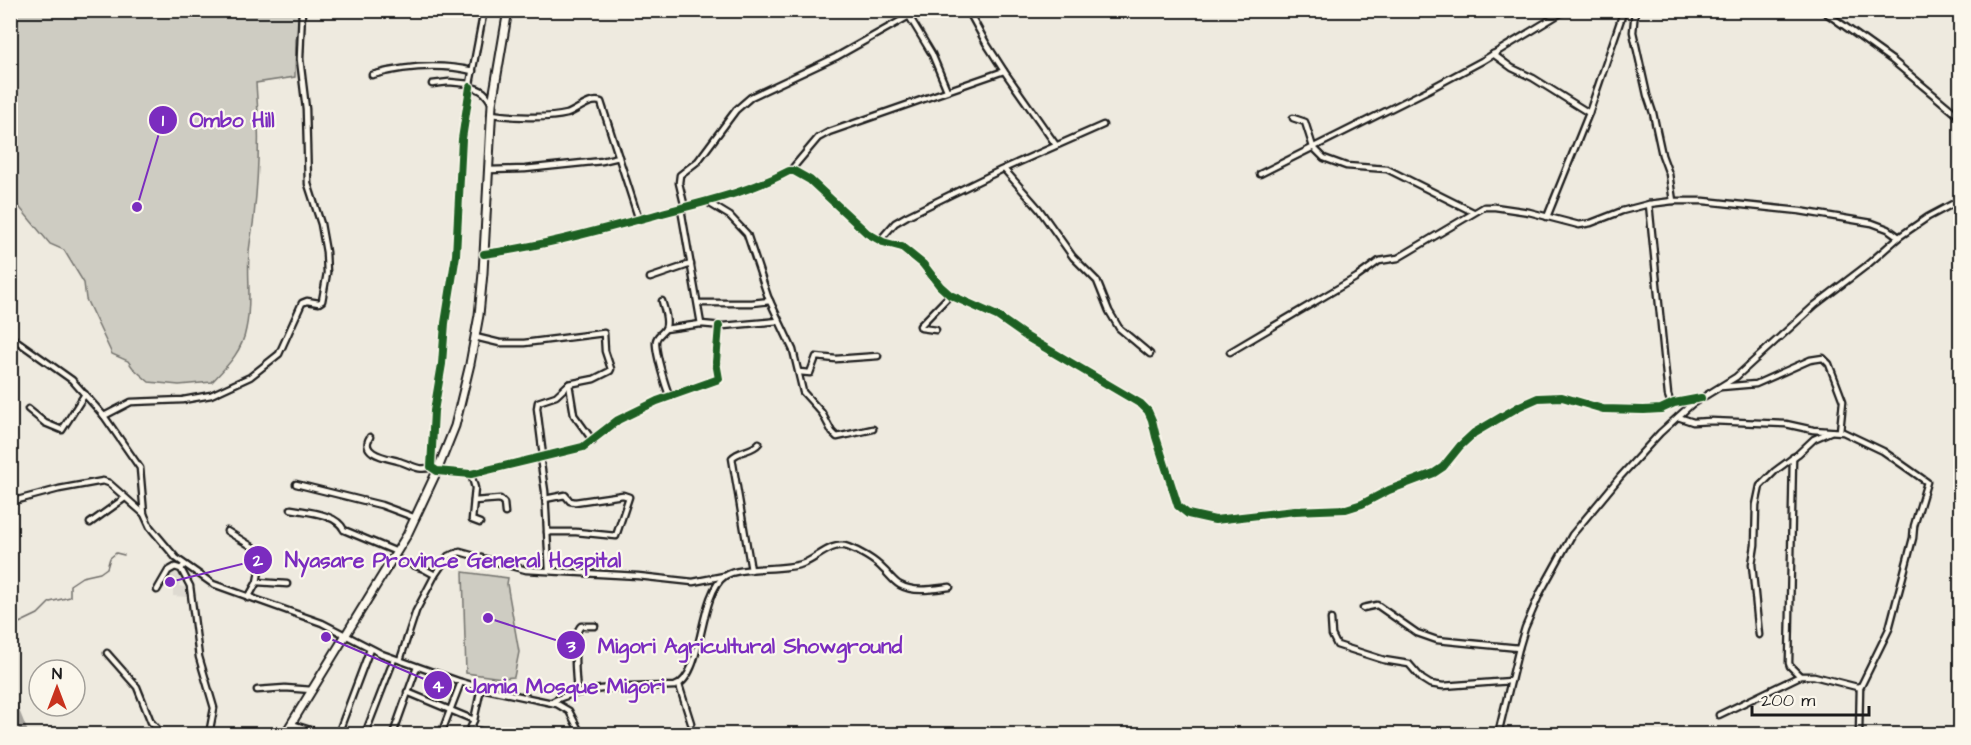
<svg xmlns="http://www.w3.org/2000/svg" width="1971" height="745" viewBox="0 0 1971 745" font-family="'Architects Daughter',sans-serif">
<style>
.built{fill:#dedad1}
.green{fill:#ceccc2;stroke:#75746f;stroke-width:1.5}
.lines{fill:none;stroke-linecap:round;stroke-linejoin:round}
.stream{stroke:#6f6d69;stroke-width:1.5}
.river{stroke:#a6a39d;stroke-width:7}
.minor-casing{stroke:#1c1c1c;stroke-width:9}
.highway-casing{stroke:#1c1c1c;stroke-width:11}
.minor{stroke:#fbf7ec;stroke-width:4.5}
.highway{stroke:#fbf7ec;stroke-width:7}
.cycleway-casing{stroke:#fbf7ec;stroke-width:11}
.cycleway{stroke:#1b5e20;stroke-width:8}
.leader{fill:none;stroke:#7b2cbf;stroke-width:2}
.callout-dot{fill:#7b2cbf;stroke:#fbf7ec;stroke-width:2}
.mark-label{font-size:18px;text-anchor:middle;font-weight:bold;fill:#fff}
.callout-label{font-size:21px;text-anchor:middle;font-weight:bold;fill:#7b2cbf;stroke:#fbf7ec;stroke-width:4.5;stroke-linejoin:round;paint-order:stroke}
</style>
<rect width="100%" height="100%" fill="#eeeadf"/>
<filter id="ink" filterUnits="userSpaceOnUse"><feTurbulence type="fractalNoise" baseFrequency=".0167" numOctaves="2"/><feDisplacementMap in="SourceGraphic" scale="12" xChannelSelector="R" yChannelSelector="G"/><feConvolveMatrix kernelMatrix="1 2 1 2 8 2 1 2 1" color-interpolation-filters="sRGB"/></filter>
<g filter="url(#ink)">
<polygon class="built" points="171,567 182,578 179,586 189,588 187,597 173,596 173,589 158,585 165,570"/>
<g class="green">
<path d="M11 11H302L296 40 295 77 256 83C260 128 259 171 254 216 253 228 250 240 249 252 247 277 252 304 246 329 242 352 227 366 212 382L179 385 149 382 133 368 128 361 112 354 86 299 84 283 64 250 50 244 11 197Z"/>
<polygon points="463,572 508,578 507,584 519,652 514,677 502,678 466,673"/>
</g>
<g class="lines">
<polyline class="stream" points="10,641 14,638 11,631 15,625 38,614 50,602 70,597 70,585 82,577 100,573 107,568 110,558 116,553 124,555"/>
<polyline class="river" points="10,697 25,734"/>
<g class="minor-casing">
<g id="minor">
<polyline points="922,10 909,16 932,54 947,90"/>
<polyline points="968,10 986,43 1004,71 1056,145"/>
<polyline points="1635,10 1633,32 1647,95 1653,113 1662,155 1669,174 1673,201"/>
<polyline points="1822,10 1892,60 1960,117"/>
<polyline points="1493,54 1512,68 1533,78 1589,113 1547,217"/>
<path d="M372 75C406 66 438 63 473 71"/>
<path d="M432 84 449 82 470 84V87C482 89 486 93 492 104"/>
<polyline points="470,84 484,10"/>
<polyline points="470,87 462,139 456,255 445,323 442,364 434,411 431,467 437,471 471,474 583,447 618,420 657,401 719,379 716,362 719,326"/>
<polyline points="1589,113 1624,10"/>
<path d="M491 114C511 117 547 119 567 114 578 110 590 98 601 102L639 220"/>
<polyline points="1293,118 1305,122 1313,147 1324,158 1346,166 1387,169 1473,212"/>
<polyline points="1004,169 1039,209 1073,257 1097,281 1109,311 1119,328 1150,354"/>
<polyline points="488,170 525,169 602,161 619,157"/>
<polyline points="791,170 818,138 829,132 1004,71"/>
<polyline points="1260,174 1428,90 1482,61 1566,10"/>
<polyline points="707,202 730,216 747,234 768,297 793,350 803,392 822,413 832,432 837,437 873,429"/>
<polyline points="1649,204 1668,395 1671,404"/>
<polyline points="685,208 679,183 680,175 698,161 736,110 751,97 836,57 909,16"/>
<polyline points="681,209 701,324"/>
<polyline points="880,240 895,223 907,216 1001,170 1103,125"/>
<path d="M484 254C544 246 600 230 659 214 703 202 748 193 789 171H794L810 180 867 233 883 242 902 247 923 264 940 286 950 295 997 316 1027 337 1141 404 1148 411 1152 420 1156 437 1178 506 1188 514 1215 520 1295 511 1346 509 1362 504 1389 490 1434 473 1443 467 1460 446 1474 433 1520 406 1538 398 1562 397 1603 409 1644 410 1661 409 1674 403 1701 398"/>
<polyline points="650,278 691,264"/>
<path d="M662 301C664 308 669 322 665 329 662 334 657 335 656 341 655 351 665 386 670 397"/>
<polyline points="698,303 752,303 770,301"/>
<polyline points="665,329 701,324 723,326 779,321"/>
<polyline points="936,330 921,328 920,326 950,295"/>
<polyline points="10,336 72,380 104,416 140,468 144,514 150,527 176,558 213,584 322,623 382,654 461,682 481,688 557,704 569,711 581,734"/>
<polyline points="475,337 500,343 524,343 604,333 605,351 611,369 610,371 594,379 569,384 556,396 538,402 537,408 543,456"/>
<polyline points="1230,352 1357,277 1379,261 1398,258 1484,207 1495,207 1529,212 1579,225 1591,223 1622,211 1649,204 1673,201 1704,201 1800,211 1872,223 1888,229 1899,237"/>
<polyline points="799,372 810,373 816,357 836,359 878,356"/>
<polyline points="569,384 574,415 593,441"/>
<polyline points="1721,387 1756,384 1810,360 1823,358 1829,364 1843,401 1840,431"/>
<polyline points="28,409 45,423 62,430 85,394"/>
<polyline points="104,416 131,402 183,400 211,395 250,377 279,354 302,303 307,301 319,303 322,301 327,273 326,252 321,224 308,184 306,109 300,59 302,10"/>
<polyline points="1678,417 1693,422 1711,421 1786,424 1813,430 1843,432 1883,451 1927,482 1914,526 1913,538 1889,629 1861,686 1857,687 1814,676 1800,676 1719,715"/>
<path d="M370 437C359 454 388 458 398 461 410 464 419 472 431 467"/>
<polyline points="540,457 545,491 549,570"/>
<polyline points="1793,457 1789,663 1790,666 1800,676"/>
<polyline points="471,474 475,488 472,520 480,523"/>
<polyline points="296,484 381,505 416,518"/>
<polyline points="545,499 565,495 570,501 575,502 623,495 629,497 616,536 576,532 547,532"/>
<polyline points="474,501 500,499 504,503 505,513"/>
<polyline points="10,502 59,489 103,481 109,483 144,514"/>
<path d="M291 509C308 512 337 514 344 530L397 552"/>
<polyline points="90,523 125,498"/>
<polyline points="227,531 256,549 262,556 257,582 248,598"/>
<polyline points="394,558 424,569 435,575 448,556 460,552 526,570 638,576 693,582 724,576"/>
<polyline points="184,565 181,569 190,586 199,657 214,708 209,734"/>
<path d="M751 570 732 458C739 450 752 452 759 443"/>
<polyline points="257,582 287,584"/>
<polyline points="157,590 168,571 175,567 181,569"/>
<polyline points="1363,608 1377,605 1417,633 1437,640 1519,648"/>
<polyline points="1331,619 1332,635 1337,645 1384,660 1409,664 1422,679 1430,684 1443,686 1511,681"/>
<polyline points="1759,635 1752,564 1755,545 1756,505 1760,486 1775,471 1798,454 1814,439 1830,432"/>
<polyline points="107,653 137,687 151,722 162,734"/>
<polyline points="400,660 416,611 435,575"/>
<polyline points="679,685 691,723"/>
<polyline points="257,690 285,688 312,690"/>
<polyline points="407,692 474,720"/>
<path d="M577 693C576 678 571 635 581 626H595"/>
<path d="M552 702C581 685 641 687 675 686 704 676 698 594 725 576 740 566 781 571 802 564 817 559 831 541 848 547 859 551 875 560 883 569 889 574 893 581 900 585 914 593 934 589 950 587"/>
<polyline points="291,724 323,734"/>
<polyline points="470,729 493,734"/>
<polyline points="338,734 370,649"/>
<polyline points="365,734 394,659"/>
<polyline points="393,734 417,667"/>
<polyline points="441,734 461,682"/>
<polyline points="468,734 474,720 481,688"/>
<polyline points="624,734 646,734"/>
<polyline points="1498,734 1519,648 1525,628 1540,593 1572,535 1620,477 1660,433 1692,404 1736,377 1815,305 1866,266 1899,237 1928,217 1960,200"/>
<polyline points="1859,734 1860,686"/>
</g>
</g>
<g class="highway-casing">
<polyline id="highway" points="285,734 407,535 437,471 455,426 470,364 479,315 483,273 492,104 508,10"/>
</g>
<use href="#minor" class="minor"/>
<use href="#highway" class="highway"/>
<g class="cycleway-casing">
<g id="cycleway">
<polyline points="470,87 462,139 456,255 445,323 442,364 434,411 431,467 437,471 471,474 583,447 618,420 657,401 719,379 716,362 719,326"/>
<path d="M484 254C544 246 600 230 659 214 703 202 748 193 789 171H794L810 180 867 233 883 242 902 247 923 264 940 286 950 295 997 316 1027 337 1141 404 1148 411 1152 420 1156 437 1178 506 1188 514 1215 520 1295 511 1346 509 1362 504 1389 490 1434 473 1443 467 1460 446 1474 433 1520 406 1538 398 1562 397 1603 409 1644 410 1661 409 1674 403 1701 398"/>
</g>
</g>
<use href="#cycleway" class="cycleway"/>
</g>
</g>
<path class="leader" d="M137 207L163 120M170 582L258 560M488 618L571 645M326 637L438 685"/>
<g class="callout-dot">
<circle cx="137" cy="207" r="6"/>
<circle cx="170" cy="582" r="6"/>
<circle cx="488" cy="618" r="6"/>
<circle cx="326" cy="637" r="6"/>
<circle cx="163" cy="120" r="15"/>
<circle cx="258" cy="560" r="15"/>
<circle cx="571" cy="645" r="15"/>
<circle cx="438" cy="685" r="15"/>
</g>
<g class="mark-label">
<text x="163" y="126">1</text>
<text x="258" y="566">2</text>
<text x="571" y="652">3</text>
<text x="438" y="692">4</text>
</g>
<g class="callout-label">
<text x="232" y="127">Ombo Hill</text>
<text x="453" y="567">Nyasare Province General Hospital</text>
<text x="750" y="653">Migori Agricultural Showground</text>
<text x="565" y="693">Jamia Mosque Migori</text>
</g>
<rect width="1971" height="745" fill="none" stroke="#fbf7ec" stroke-width="36"/>
<rect x="18" y="18" width="1935" height="709" fill="none" stroke="#1c1c1c" stroke-width="2" filter="url(#ink)"/>
<g transform="translate(57 688)"><circle r="28" fill="#fbf7ec" stroke="#a29f99" stroke-width="1.5"/>
<path d="M0-4.5L10 22L0 15L-10 22Z" fill="#c8321e"/>
<text y="-9" font-size="16" font-weight="bold" text-anchor="middle" fill="#1c1c1c">N</text>
</g>
<path d="M1752 706v9h117v-9" fill="none" stroke="#1c1c1c" stroke-width="3"/>
<text x="1761" y="706" font-size="18" fill="#1c1c1c" stroke="#fbf7ec" stroke-width="4.5" paint-order="stroke">200 m</text>
</svg>
